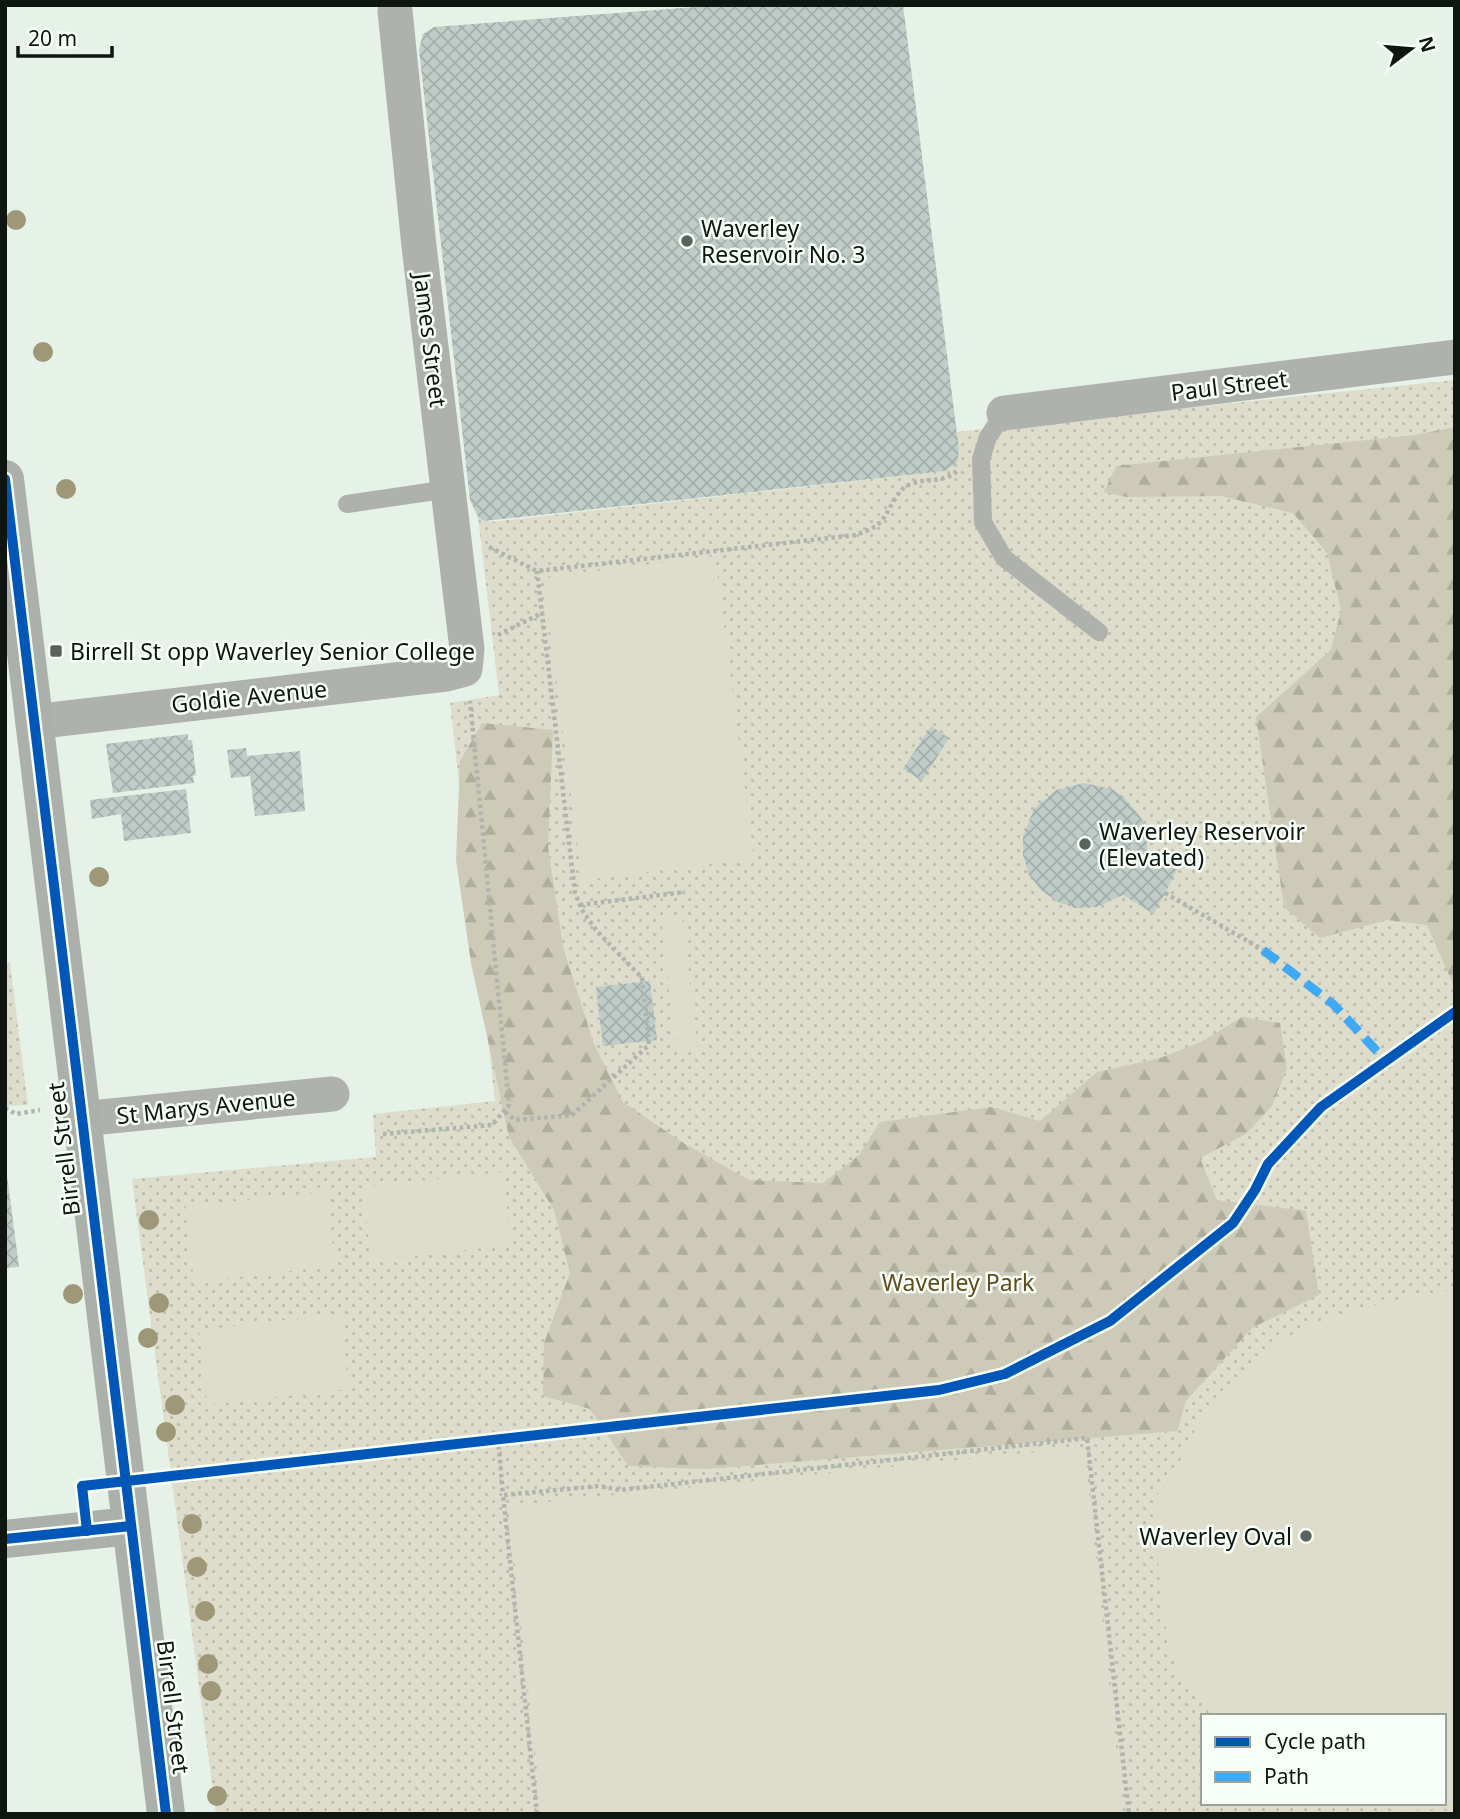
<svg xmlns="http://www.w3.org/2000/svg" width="1460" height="1819" viewBox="0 0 1460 1819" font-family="'Noto Sans',sans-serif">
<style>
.grass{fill:url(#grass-dots);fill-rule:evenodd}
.forest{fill:url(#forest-firs)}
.garden{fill:#deddcb}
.building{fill:url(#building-cross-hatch)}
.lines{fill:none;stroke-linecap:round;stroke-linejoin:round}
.path{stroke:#afb5ae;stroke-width:4.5;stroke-dasharray:3.5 3.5;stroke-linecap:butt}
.lane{stroke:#aeb1ac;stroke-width:18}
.street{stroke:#aeb1ac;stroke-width:35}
.secondary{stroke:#abb0ab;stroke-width:38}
.quiet{stroke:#3fa9f5;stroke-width:9;stroke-dasharray:18 9;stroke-linecap:butt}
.cycleway-casing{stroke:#f7fff8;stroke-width:15}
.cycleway{stroke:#0057b8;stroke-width:10}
.tree{fill:#9e9778}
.poi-dot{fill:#5a635c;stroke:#f7fff8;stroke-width:2.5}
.labels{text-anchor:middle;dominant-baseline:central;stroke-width:5;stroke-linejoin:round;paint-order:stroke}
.poi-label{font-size:23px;fill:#0f1611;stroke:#f7fff8;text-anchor:start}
.street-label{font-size:23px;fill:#0f1611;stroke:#f7fff8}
.park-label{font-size:23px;fill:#634d1c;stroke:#f7fff8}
</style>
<defs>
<pattern id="grass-dots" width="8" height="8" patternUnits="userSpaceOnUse" patternTransform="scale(1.75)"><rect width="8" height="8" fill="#deddcb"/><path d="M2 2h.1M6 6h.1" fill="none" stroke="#bdbdad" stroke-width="1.8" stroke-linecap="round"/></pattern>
<pattern id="forest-firs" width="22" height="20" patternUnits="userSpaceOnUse" patternTransform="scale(1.75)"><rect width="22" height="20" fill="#cdcab7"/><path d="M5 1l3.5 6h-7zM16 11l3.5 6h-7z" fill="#afad9c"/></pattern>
<pattern id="building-cross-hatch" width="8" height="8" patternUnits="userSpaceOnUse" patternTransform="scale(1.75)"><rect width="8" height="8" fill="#c0ccc7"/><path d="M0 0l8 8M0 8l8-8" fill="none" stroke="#a4aeaa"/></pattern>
</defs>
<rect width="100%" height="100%" fill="#e6f1e8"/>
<g class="grass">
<path d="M1455 380V1814H216L132 1179 376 1157 373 1114 495 1101 450 703 499 695 478 517 490 522 945 471 957 463 956 432ZM1203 1716H1444V1803H1203Z"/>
<polygon points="5,963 10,963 28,1105 5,1106"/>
</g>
<g class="forest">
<polygon points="1455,427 1455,989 1427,925 1387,920 1320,938 1284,907 1256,717 1331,650 1341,610 1327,553 1293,513 1221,496 1126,497 1104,492 1116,466 1415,435"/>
<polygon points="482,723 553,730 548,846 563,947 594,1044 623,1102 685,1144 749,1180 823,1183 859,1155 880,1122 991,1107 1040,1121 1097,1072 1160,1058 1201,1042 1242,1017 1280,1023 1287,1068 1272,1106 1246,1134 1200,1158 1217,1200 1306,1211 1319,1295 1252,1328 1186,1401 1177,1431 707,1469 628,1466 590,1409 543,1396 544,1343 570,1273 554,1210 509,1137 471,963 456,860 460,761"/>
</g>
<g class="garden">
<polygon points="715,556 754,859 582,880 543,578"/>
<polygon points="682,914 698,1049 676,1051 661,916"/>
<polygon points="503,1172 511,1245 371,1261 363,1187"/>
<polygon points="327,1191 335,1266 194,1282 185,1207"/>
<path d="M1455 1289V1808L1405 1811 1357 1803H1444V1716H1212C1201 1702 1187 1687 1179 1672 1160 1632 1157 1544 1154 1499 1161 1491 1169 1483 1174 1474 1183 1459 1187 1441 1198 1426 1277 1318 1330 1313 1455 1289Z"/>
<polygon points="340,1314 349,1389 207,1405 199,1330"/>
<polygon points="1084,1447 1123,1811 542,1814 508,1506"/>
</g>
<g class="building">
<polygon points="722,5 903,5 959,450 957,463 945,471 484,521 478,517 470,500 419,50 423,34 434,27"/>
<polygon points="931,726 949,738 922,781 903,769"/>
<polygon points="188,734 188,740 192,740 196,775 193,776 194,783 113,793 106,744"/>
<polygon points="246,748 247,756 300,751 305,811 255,816 250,776 231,778 227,750"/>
<polygon points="1084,783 1112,789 1124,797 1142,819 1147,833 1147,853 1177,870 1154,914 1123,895 1097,907 1076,908 1058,902 1041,890 1029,875 1023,855 1023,836 1034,809 1056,790"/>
<polygon points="186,789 191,833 124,841 121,814 92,819 90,800"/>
<polygon points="650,981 657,1040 603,1046 596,987"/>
<polygon points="5,1175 7,1175 19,1267 5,1268"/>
</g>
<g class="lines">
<g class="path">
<path d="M489 547 537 571 856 535C862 532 870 530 876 526 891 515 893 490 911 484 928 477 942 484 957 471"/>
<polyline points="498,635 542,613"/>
<polyline points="1165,893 1263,950"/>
<polyline points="580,905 685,892"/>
<polyline points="5,1108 16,1114 40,1110"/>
<polyline points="505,1112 515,1120 572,1115 649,1045 642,978 596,930 582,910 575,893 537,571"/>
<polyline points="383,1134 492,1125 509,1105 470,701"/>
<polyline points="498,1439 503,1495"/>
<polyline points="537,1814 503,1495 599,1486 620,1490 1087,1438 1129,1814"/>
</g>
<g class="lane">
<polyline points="1004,413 988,437 981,459 983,522 1004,558 1099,632"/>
<polyline points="347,504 449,489"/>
</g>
<g class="street">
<polyline points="1004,413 1455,357"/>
<polyline points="33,722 446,674 465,669 467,649 419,246 395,11"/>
<polyline points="81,1119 332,1094"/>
</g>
<g class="secondary">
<polyline points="5,479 166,1814"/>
<polyline points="5,1539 131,1526"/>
</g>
<polyline class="quiet" points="1263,950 1333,1004 1387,1062"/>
<g class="cycleway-casing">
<g id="cycleway">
<polyline points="5,479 166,1814"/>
<polyline points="87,1531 82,1486 939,1390 1005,1374 1110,1321 1233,1223 1255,1190 1268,1164 1321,1107 1455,1012"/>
<polyline points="5,1539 131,1526"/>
</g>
</g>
<use href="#cycleway" class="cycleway"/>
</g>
<g class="tree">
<circle cx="16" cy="220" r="10"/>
<circle cx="43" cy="352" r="10"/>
<circle cx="66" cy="489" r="10"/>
<circle cx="99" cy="877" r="10"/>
<circle cx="149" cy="1220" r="10"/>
<circle cx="73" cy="1294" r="10"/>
<circle cx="159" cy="1303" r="10"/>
<circle cx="148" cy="1338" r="10"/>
<circle cx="175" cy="1405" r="10"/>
<circle cx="166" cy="1432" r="10"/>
<circle cx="192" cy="1524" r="10"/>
<circle cx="197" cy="1567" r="10"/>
<circle cx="205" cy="1611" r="10"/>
<circle cx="208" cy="1664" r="10"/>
<circle cx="211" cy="1691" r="10"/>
<circle cx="217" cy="1796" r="10"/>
</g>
<g class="poi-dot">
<circle cx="687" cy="241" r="7"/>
<rect x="49" y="644" width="14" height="14" rx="3.5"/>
<circle cx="1085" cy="844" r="7"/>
<circle cx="1306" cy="1536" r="7"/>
</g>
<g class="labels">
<g class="poi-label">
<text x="701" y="228">Waverley<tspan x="701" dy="26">Reservoir No. 3</tspan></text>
<text x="70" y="651">Birrell St opp Waverley Senior College</text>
<text x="1099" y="831">Waverley Reservoir<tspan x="1099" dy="26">(Elevated)</tspan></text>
<text x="1292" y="1536" text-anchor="end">Waverley Oval</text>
</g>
<g class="street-label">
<text transform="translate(431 340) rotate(83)">James Street</text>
<text transform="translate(1229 385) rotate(-7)">Paul Street</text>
<text transform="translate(249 696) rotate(-6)">Goldie Avenue</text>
<text transform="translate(206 1106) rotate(-6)">St Marys Avenue</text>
<text transform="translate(63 1149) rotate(-97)">Birrell Street</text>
<text transform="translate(174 1707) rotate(83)">Birrell Street</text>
</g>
<g class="park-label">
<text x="958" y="1282">Waverley Park</text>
</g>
</g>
<rect width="1460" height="1819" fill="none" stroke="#0f1611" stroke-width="14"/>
<rect x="1201" y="1714" width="245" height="91" fill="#f7fff8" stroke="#9aa29c" stroke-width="2"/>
<rect x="1215" y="1737" width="35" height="10" fill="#0057b8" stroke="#9aa29c" stroke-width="2"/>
<text x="1264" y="1749" font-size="21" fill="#0f1611">Cycle path</text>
<rect x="1215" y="1772" width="35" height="10" fill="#3fa9f5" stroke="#9aa29c" stroke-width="2"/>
<text x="1264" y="1784" font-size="21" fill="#0f1611">Path</text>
<g transform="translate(1411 49) rotate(74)" stroke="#f7fff8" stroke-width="5" paint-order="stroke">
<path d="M0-5L12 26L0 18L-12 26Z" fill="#0f1611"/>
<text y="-10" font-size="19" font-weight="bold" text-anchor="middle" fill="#0f1611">N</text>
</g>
<path d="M18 46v10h94v-10" fill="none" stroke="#0f1611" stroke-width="3.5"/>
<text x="28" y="46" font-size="21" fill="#0f1611" stroke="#f7fff8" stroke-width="5" paint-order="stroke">20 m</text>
</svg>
